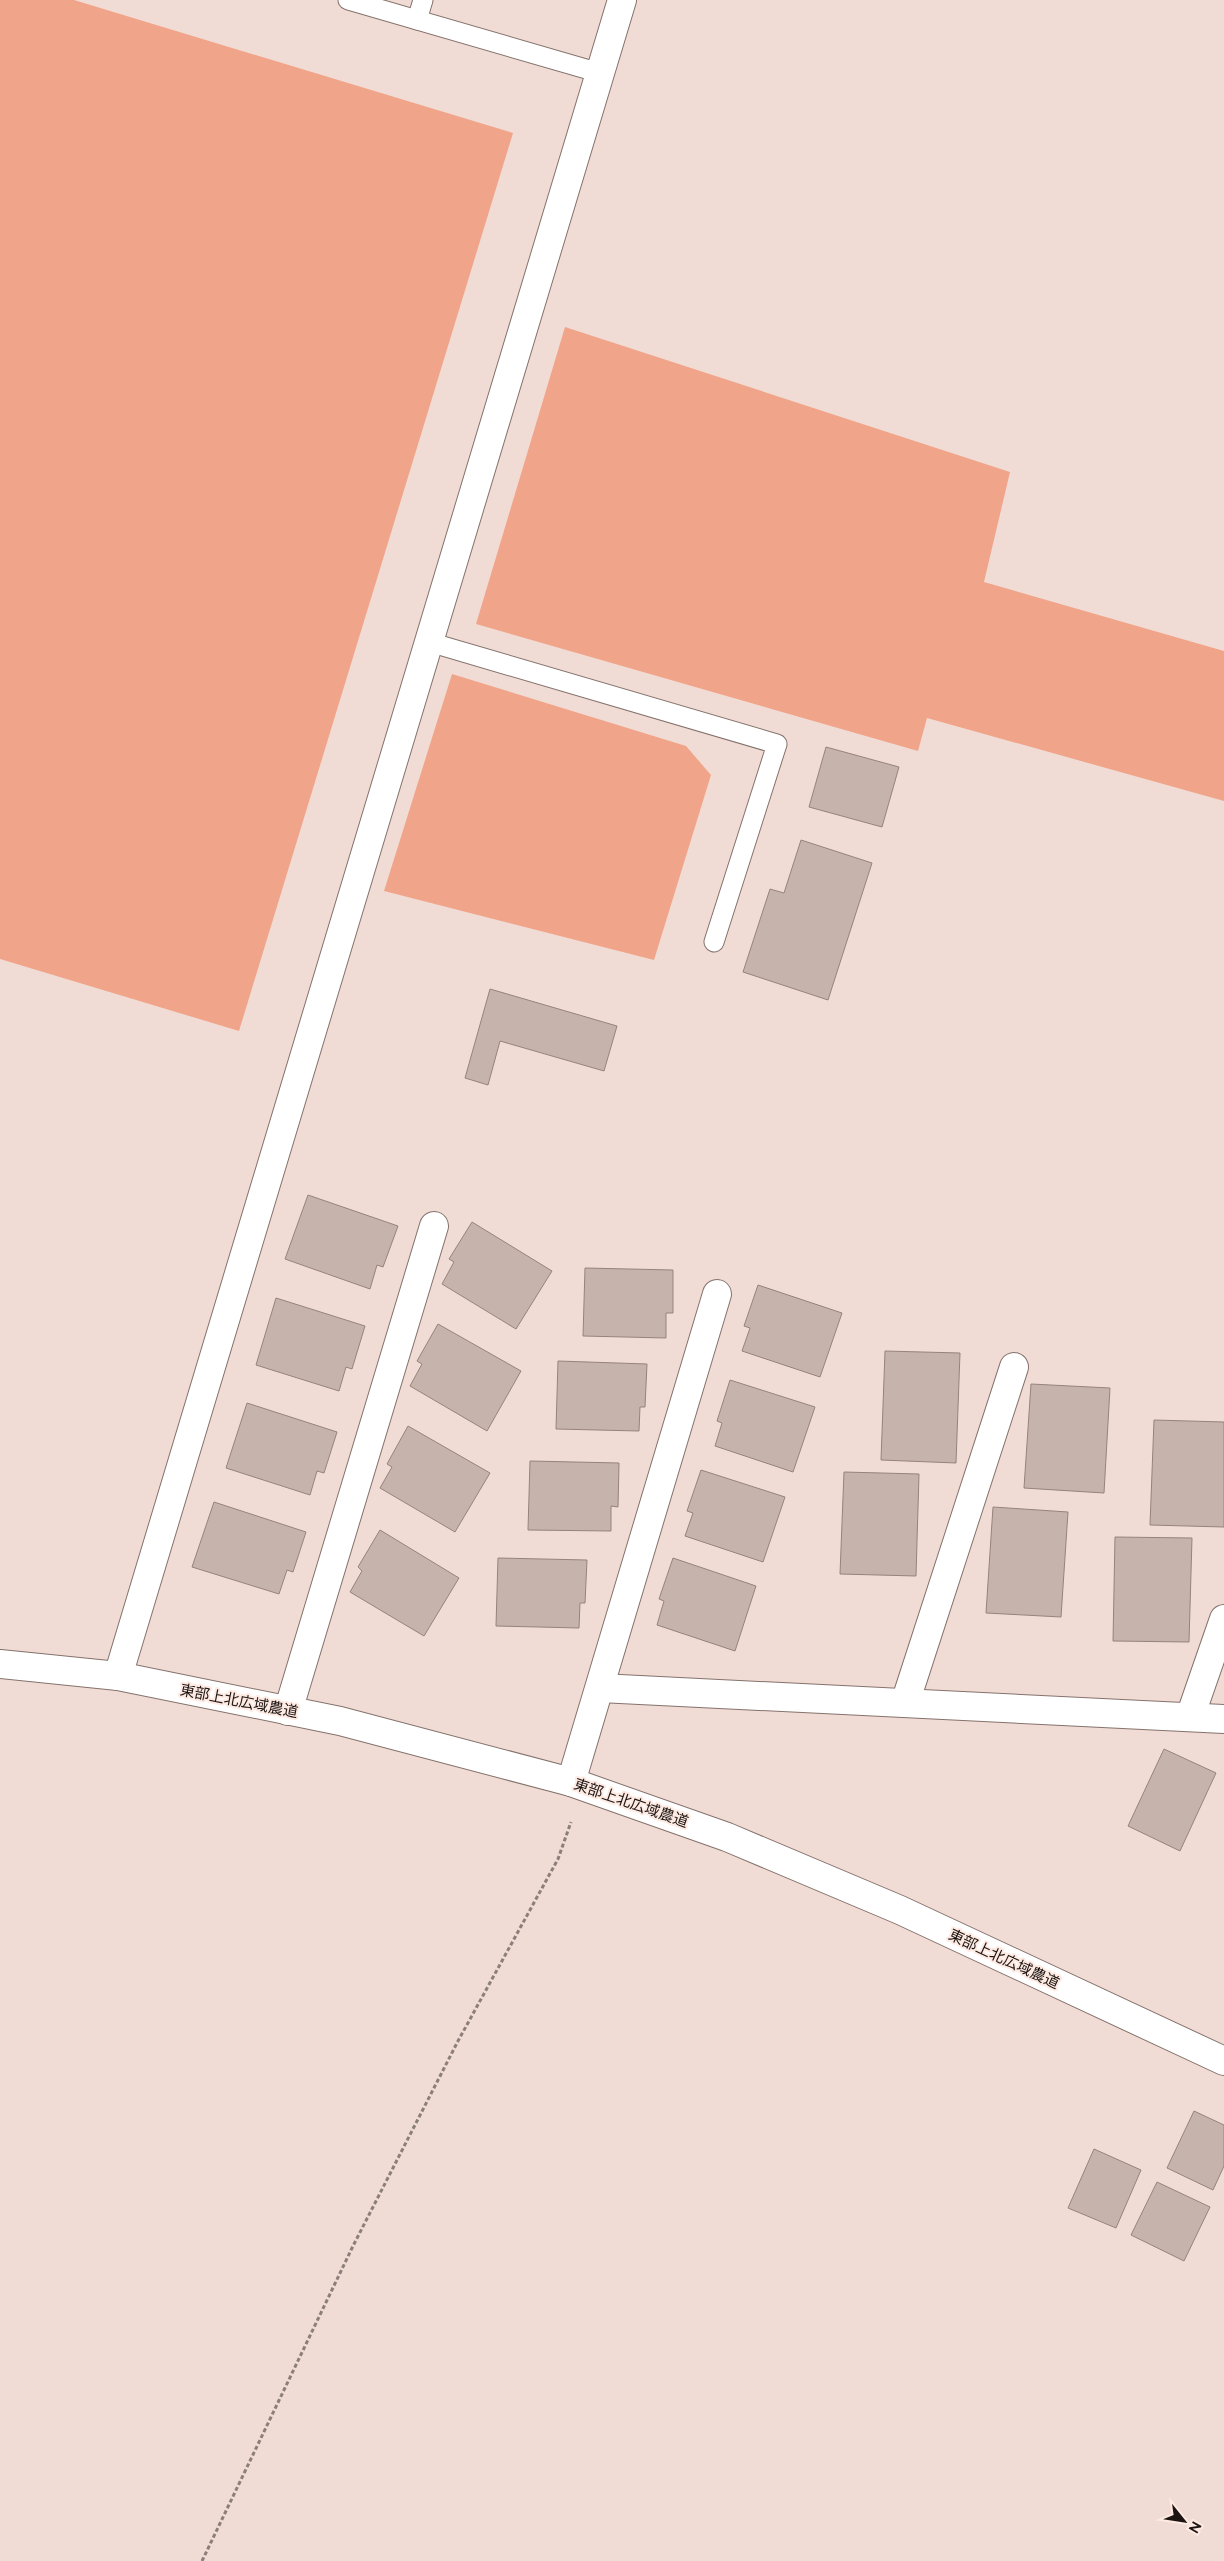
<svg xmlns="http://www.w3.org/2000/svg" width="1224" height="2561" viewBox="0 0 1224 2561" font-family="Raleway,'Noto Sans JP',sans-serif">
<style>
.green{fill:#f0a58a}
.building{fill:#c6b3ac;stroke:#95837c}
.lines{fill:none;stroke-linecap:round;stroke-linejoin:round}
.service-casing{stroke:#84726c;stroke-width:21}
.minor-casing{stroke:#84726c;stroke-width:30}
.tertiary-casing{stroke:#84726c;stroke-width:30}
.path{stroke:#8c7e79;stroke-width:3;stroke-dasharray:4 2.5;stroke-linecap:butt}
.service{stroke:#fff;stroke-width:19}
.minor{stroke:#fff;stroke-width:28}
.tertiary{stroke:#fff;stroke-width:28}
.labels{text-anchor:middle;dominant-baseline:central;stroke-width:4;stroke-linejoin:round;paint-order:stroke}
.street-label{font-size:15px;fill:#1b1412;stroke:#feeae2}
</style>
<rect width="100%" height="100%" fill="#f1dcd5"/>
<g class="green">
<polygon points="0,0 74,0 513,133 239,1031 0,959"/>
<polygon points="565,327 1010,472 984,582 1224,651 1224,801 927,718 918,751 476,624"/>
<polygon points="452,674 686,746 711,775 654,960 384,891"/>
</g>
<g class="building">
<polygon points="826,747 899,767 882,827 809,807"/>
<polygon points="801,840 872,863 828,1000 743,972 770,889 784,893"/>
<polygon points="490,989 617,1026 604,1071 500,1041 488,1085 465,1078"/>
<polygon points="308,1195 398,1226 383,1267 377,1265 370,1289 285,1259"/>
<polygon points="472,1222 552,1271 516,1329 442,1284 454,1262 449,1259"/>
<polygon points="585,1268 673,1270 673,1313 666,1313 666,1338 583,1336"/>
<polygon points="758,1285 842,1313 820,1377 742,1351 750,1328 744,1326"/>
<polygon points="276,1298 365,1326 352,1369 346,1367 339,1391 256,1365"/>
<polygon points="438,1324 521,1371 487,1431 410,1386 422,1364 417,1361"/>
<polygon points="885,1351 960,1353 956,1463 881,1460"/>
<polygon points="558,1361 647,1364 645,1407 640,1407 639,1431 556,1429"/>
<polygon points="730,1380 815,1407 793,1472 715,1446 722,1423 717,1421"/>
<polygon points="1031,1384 1110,1388 1104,1493 1024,1488"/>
<polygon points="247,1403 337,1432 324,1473 317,1471 310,1495 226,1468"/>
<polygon points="1154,1420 1224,1422 1224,1527 1150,1525"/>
<polygon points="408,1426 490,1473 455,1532 380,1488 392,1467 387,1464"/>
<polygon points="530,1461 619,1463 618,1507 611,1506 611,1531 528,1530"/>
<polygon points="701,1470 785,1497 763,1562 685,1536 693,1513 687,1511"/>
<polygon points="844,1472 919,1474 916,1576 840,1574"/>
<polygon points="214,1502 306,1532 293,1572 287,1570 279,1594 192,1567"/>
<polygon points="993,1507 1068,1512 1061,1617 986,1613"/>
<polygon points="380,1530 459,1578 424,1636 350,1592 362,1571 358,1567"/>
<polygon points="1115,1537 1192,1538 1189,1642 1113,1641"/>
<polygon points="498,1558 587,1560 585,1603 580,1603 579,1628 496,1626"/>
<polygon points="673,1558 756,1586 735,1651 657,1625 664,1601 659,1599"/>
<polygon points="1164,1749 1216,1773 1180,1851 1128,1826"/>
<polygon points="1194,2111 1224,2125 1224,2166 1213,2190 1167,2168"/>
<polygon points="1094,2149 1141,2170 1116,2228 1068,2208"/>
<polygon points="1157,2182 1210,2207 1184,2261 1131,2235"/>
</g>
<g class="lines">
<g class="service-casing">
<g id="service">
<polyline points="348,0 600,73"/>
<polyline points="417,20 423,0"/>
<polyline points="429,642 777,744 714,942"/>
</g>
</g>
<g class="minor-casing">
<g id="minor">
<polyline points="600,1688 1224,1719"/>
<polyline points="905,1703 1014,1367"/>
<polyline points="288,1711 434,1226"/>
<polyline points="1190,1717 1224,1619"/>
<polyline points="571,1782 717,1294"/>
</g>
</g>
<g class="tertiary-casing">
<g id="tertiary">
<polyline points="0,1664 118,1676 340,1721 571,1782 727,1837 900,1910 1224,2061"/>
<polyline points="118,1676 622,0"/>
</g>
</g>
<polyline class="path" points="202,2561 353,2246 458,2041 558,1859 571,1822"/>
<use href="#service" class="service"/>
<use href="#minor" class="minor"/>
<use href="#tertiary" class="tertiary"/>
</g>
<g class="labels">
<g class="street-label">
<text transform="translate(239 1701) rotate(11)">東部上北広域農道</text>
<text transform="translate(631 1803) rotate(19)">東部上北広域農道</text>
<text transform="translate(1004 1959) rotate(25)">東部上北広域農道</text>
</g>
</g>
<g transform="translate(1184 2521) rotate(120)" stroke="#feeae2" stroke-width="4" paint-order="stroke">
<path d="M0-4L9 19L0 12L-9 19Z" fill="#1b1412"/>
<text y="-8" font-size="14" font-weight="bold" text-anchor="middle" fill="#1b1412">N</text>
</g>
</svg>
